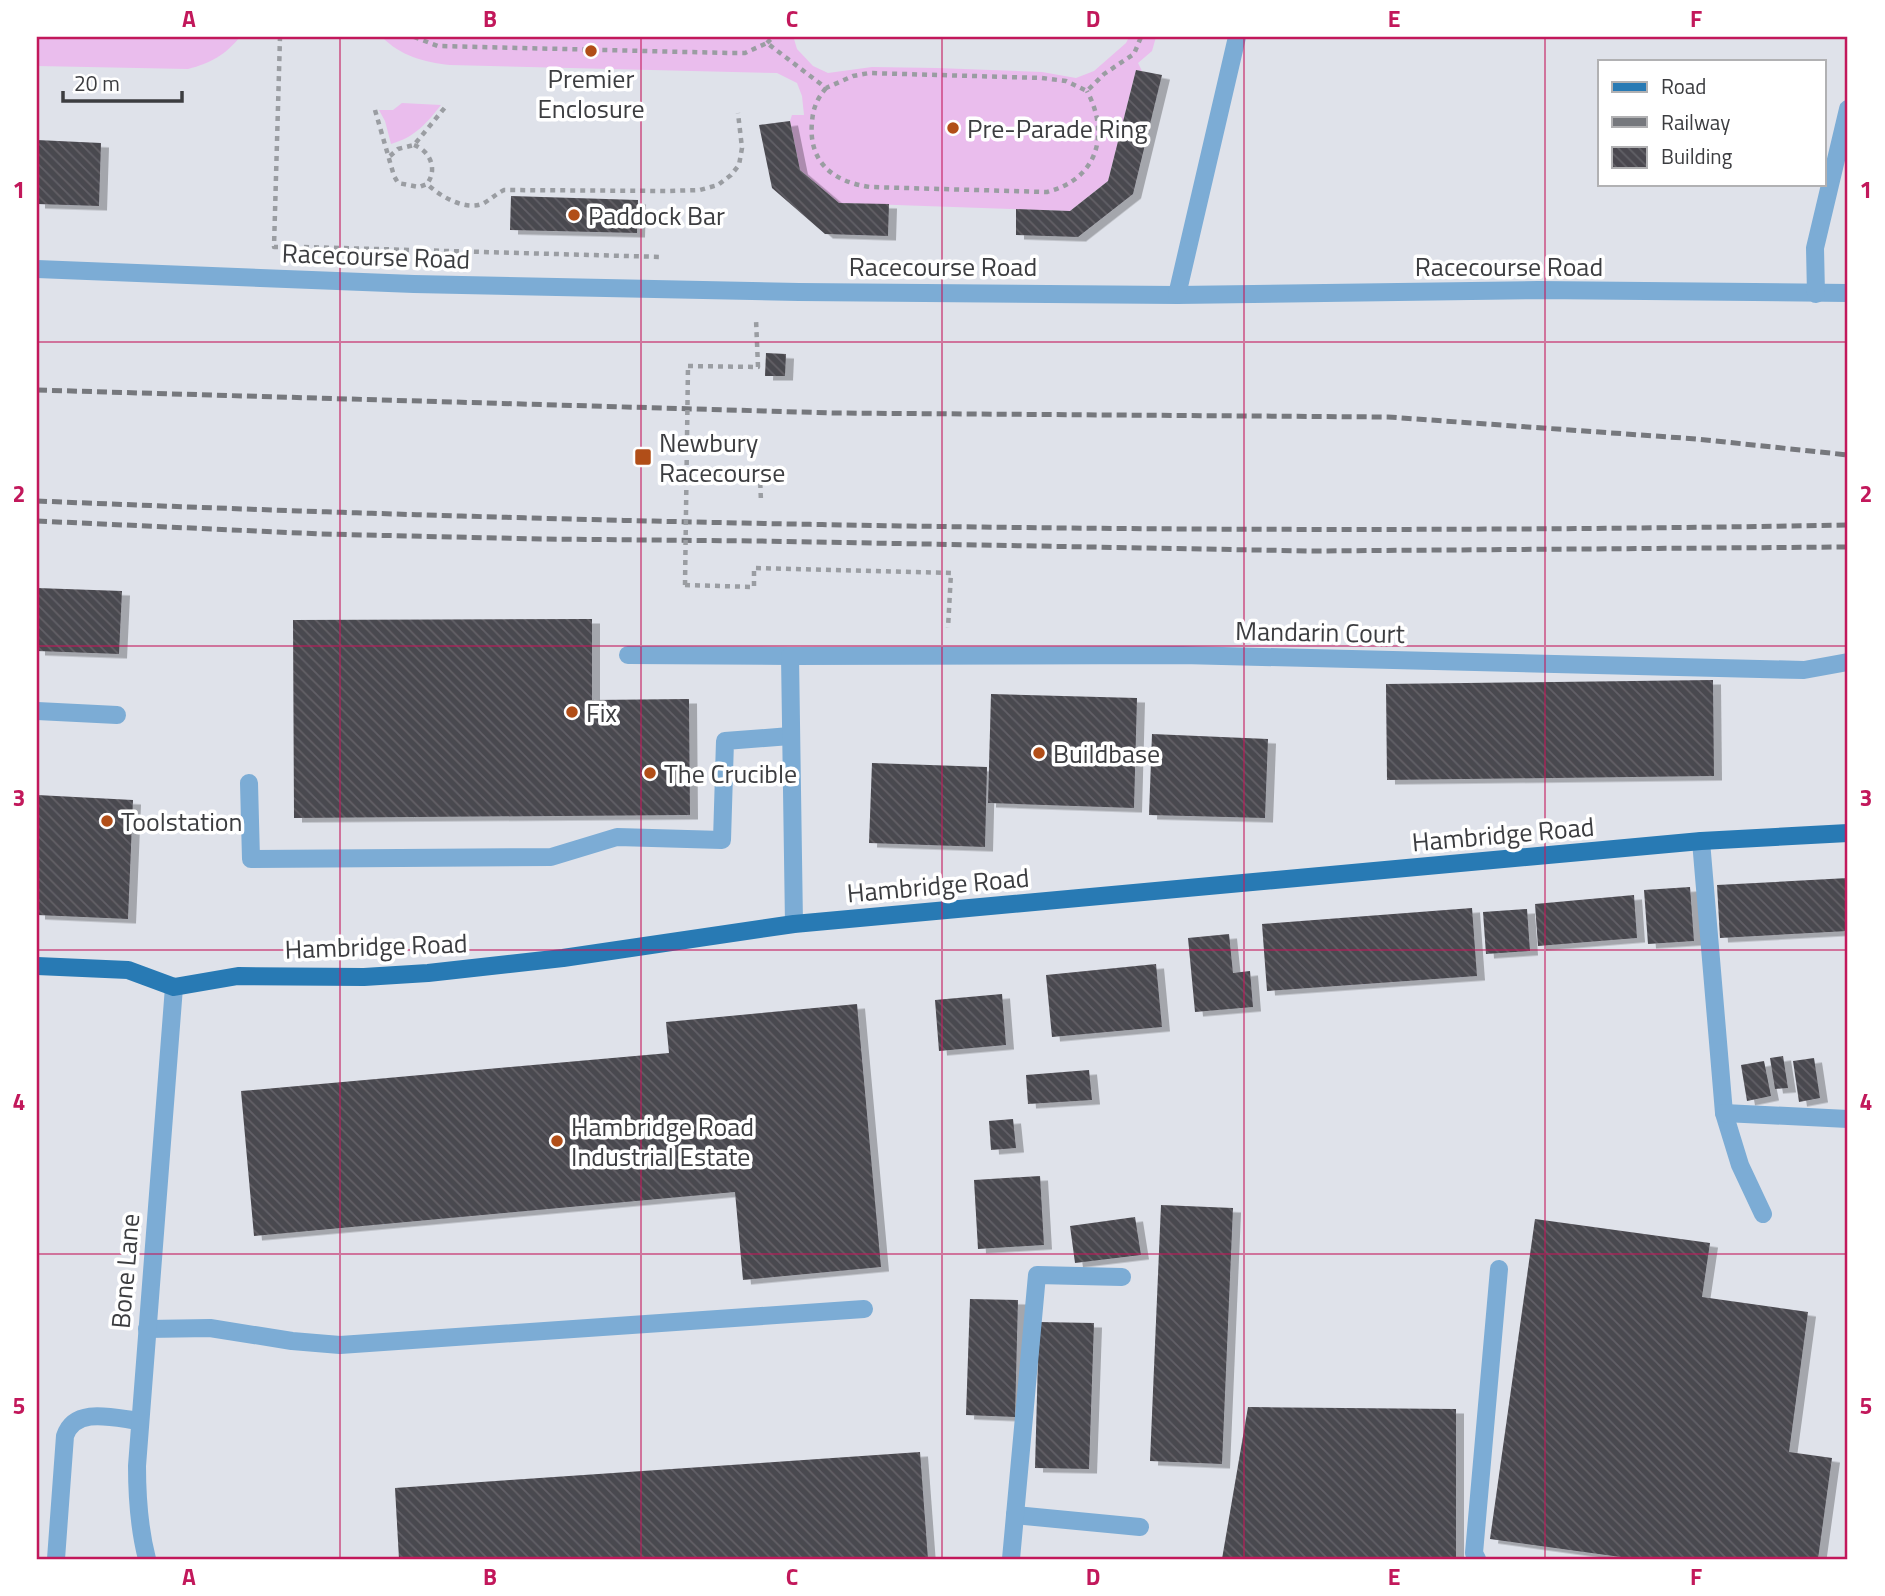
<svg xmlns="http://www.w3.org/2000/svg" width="1885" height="1596" viewBox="0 0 1885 1596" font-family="'Titillium Web',sans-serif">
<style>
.grass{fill:#eabded}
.building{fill:url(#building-back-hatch);filter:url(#shadow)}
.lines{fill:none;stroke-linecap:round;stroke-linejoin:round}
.path{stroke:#9a9da2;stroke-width:4.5;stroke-dasharray:5 5;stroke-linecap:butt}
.minor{stroke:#7cacd5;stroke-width:18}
.major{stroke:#287ab4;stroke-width:18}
.rail{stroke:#76787d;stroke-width:5;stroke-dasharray:10 5;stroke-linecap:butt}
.path-bridge{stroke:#9a9da2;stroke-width:4.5;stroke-dasharray:5 5;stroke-linecap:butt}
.grid{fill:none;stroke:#c2185b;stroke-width:2;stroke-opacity:0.55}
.poi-dot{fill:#b14e18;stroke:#fff;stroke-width:2.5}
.labels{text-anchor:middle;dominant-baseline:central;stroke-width:7;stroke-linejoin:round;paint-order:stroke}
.poi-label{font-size:26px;fill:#3c3d40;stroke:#fff;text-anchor:start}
.street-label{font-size:26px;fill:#3c3d40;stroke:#fff}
.neatline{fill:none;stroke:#c2185b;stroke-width:2.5}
.grid-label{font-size:23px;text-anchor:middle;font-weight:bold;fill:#c2185b}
</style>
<defs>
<pattern id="building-back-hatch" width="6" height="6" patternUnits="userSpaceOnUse" patternTransform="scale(1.75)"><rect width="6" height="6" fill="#4a484f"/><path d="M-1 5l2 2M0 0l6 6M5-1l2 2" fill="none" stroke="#626167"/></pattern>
<filter id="shadow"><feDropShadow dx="8" dy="4.5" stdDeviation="0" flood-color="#0004"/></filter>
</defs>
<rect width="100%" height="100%" fill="#dfe2ea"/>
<g class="grass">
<path d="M37 37H240C225 55 211 63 188 69L37 66Z"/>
<path d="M382 37H796L794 39 797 49 813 66 828 73 872 67 937 68 1042 72 1076 78 1094 71 1126 43 1129 37H1156L1152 51 1138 63 1142 71 1136 70 1108 181 1070 211 839 203 800 170 790 121 792 115H804L802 96 797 83 777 73 450 65C423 62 401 56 382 37Z"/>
<path d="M402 103 441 105C426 124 415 137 391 144L385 121 379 110H393Z"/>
</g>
<g class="building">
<polygon points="1136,70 1162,75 1133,194 1078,237 1016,235 1016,209 1070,211 1108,181"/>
<polygon points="790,121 800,170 839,203 889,204 888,236 825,234 772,188 759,125"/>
<polygon points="37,140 101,143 99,206 37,204"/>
<polygon points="511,196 638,200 637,233 510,230"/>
<polygon points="766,353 786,354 785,376 765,376"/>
<polygon points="37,588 122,591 119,654 37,651"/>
<polygon points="592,619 592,700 689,699 690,815 294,818 293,620"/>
<polygon points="1713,680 1714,776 1387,780 1386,684"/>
<polygon points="991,694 1137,698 1134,808 988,803"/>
<polygon points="1152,734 1268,739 1265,818 1149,815"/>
<polygon points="872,763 987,767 985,847 869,843"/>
<polygon points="37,795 133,800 128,919 37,915"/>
<polygon points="1848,878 1848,931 1720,938 1717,885"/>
<polygon points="1690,887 1694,941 1648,944 1644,890"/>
<polygon points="1634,895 1637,938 1538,946 1535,904"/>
<polygon points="1472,908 1477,976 1267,991 1262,924"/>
<polygon points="1527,909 1530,951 1486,954 1483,912"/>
<polygon points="1229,934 1233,973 1250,971 1253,1007 1195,1012 1188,938"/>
<polygon points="1156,964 1162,1027 1052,1037 1046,975"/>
<polygon points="1002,994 1006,1045 939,1051 935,1000"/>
<polygon points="857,1004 881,1267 743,1280 735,1192 254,1236 241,1091 669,1053 666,1022"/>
<polygon points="1783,1056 1788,1088 1775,1089 1770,1058"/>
<polygon points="1814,1058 1820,1098 1799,1102 1793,1061"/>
<polygon points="1764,1061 1771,1096 1747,1101 1741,1065"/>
<polygon points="1089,1070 1092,1100 1028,1104 1026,1075"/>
<polygon points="1013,1119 1016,1148 991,1150 989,1121"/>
<polygon points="1040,1176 1044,1245 978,1249 974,1180"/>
<polygon points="1161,1205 1233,1208 1222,1464 1150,1461"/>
<polygon points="1135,1217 1141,1255 1075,1263 1070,1226"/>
<polygon points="1535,1219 1710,1243 1702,1297 1808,1312 1789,1452 1832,1458 1818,1559 1635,1559 1490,1539"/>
<polygon points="970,1299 1018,1300 1015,1417 966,1415"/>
<polygon points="1039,1322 1094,1323 1089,1469 1035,1468"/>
<polygon points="1248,1407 1456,1409 1456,1559 1222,1559"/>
<polygon points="920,1452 928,1559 399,1559 395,1488"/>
</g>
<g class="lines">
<g class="path">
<polyline points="414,37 438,46 729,53 745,53 767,43 826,88 853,76 869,73 1042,78 1066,81 1087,91 1104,74 1134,54 1141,37"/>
<polyline points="767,43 773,37"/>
<path d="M826 88C817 99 813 108 812 122 808 162 833 182 870 187L1047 192C1098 179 1110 134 1087 91"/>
<path d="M375 110 394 176 398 183 419 187 427 184C440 196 466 212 484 203 491 199 496 194 504 190L668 191 700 190 718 185 731 175 739 165 742 148 738 113"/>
<path d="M414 145C430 151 438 169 427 184"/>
<polyline points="390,156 398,149 414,145 447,105"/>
<polyline points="278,247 274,247 280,37"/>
<polyline points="304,247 663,257"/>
<polyline points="688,366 758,367 756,319"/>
<polyline points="687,475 760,476 761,502"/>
<polyline points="685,585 754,587 754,568 951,573 948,628"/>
</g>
<g class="minor">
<polyline points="37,269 414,284 799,292 1177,295 1538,290 1848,293"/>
<polyline points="1816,294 1815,248 1848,109"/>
<polyline points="1177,295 1237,37"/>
<polyline points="628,655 790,656"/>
<polyline points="37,711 117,715"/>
<polyline points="249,783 251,859 551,857 617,837 722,840 725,741 790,736"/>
<polyline points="1701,841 1724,1113 1740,1165 1763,1214"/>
<polyline points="794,924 790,656 1182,655 1804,670 1848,662"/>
<polyline points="1724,1113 1848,1119"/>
<polyline points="147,1329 210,1328 292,1341 340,1345 864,1309"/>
<polyline points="1015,1515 1140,1527"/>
<path d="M56 1559 65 1436C75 1406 114 1418 139 1421"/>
<path d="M147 1559C139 1528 137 1498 137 1466L174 987"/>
<polyline points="1011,1559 1037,1275 1122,1277"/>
<polyline points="1477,1559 1474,1553 1499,1269"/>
</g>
<polyline class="major" points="37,966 128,970 174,987 238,976 364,977 428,973 563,958 794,924 1701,841 1848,833"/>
<g class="rail">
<polyline points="37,390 834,413 1388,417 1697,439 1848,455"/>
<path d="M37 501C640 526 1244 536 1848 525"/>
<polyline points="37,521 321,534 541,539 759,541 1312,551 1848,547"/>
</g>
<polyline class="path-bridge" points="685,585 688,366"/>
</g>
<path class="grid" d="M340 37V1559M641 37V1559M942 37V1559M1244 37V1559M1545 37V1559M37 342H1848M37 646H1848M37 950H1848M37 1254H1848"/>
<g class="poi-dot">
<circle cx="591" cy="51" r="7"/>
<circle cx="953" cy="128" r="7"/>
<circle cx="574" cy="215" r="7"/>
<rect x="634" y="448" width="18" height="18" rx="3.5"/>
<circle cx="572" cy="712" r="7"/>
<circle cx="1039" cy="753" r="7"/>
<circle cx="650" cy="773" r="7"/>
<circle cx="107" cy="821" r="7"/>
<circle cx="557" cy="1141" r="7"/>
</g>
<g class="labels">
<g class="poi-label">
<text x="591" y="78" text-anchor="middle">Premier<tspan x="591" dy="30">Enclosure</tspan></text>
<text x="967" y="128">Pre-Parade Ring</text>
<text x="588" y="215">Paddock Bar</text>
<text x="659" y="442">Newbury<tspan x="659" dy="30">Racecourse</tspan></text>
<text x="586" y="712">Fix</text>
<text x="1053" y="753">Buildbase</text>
<text x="664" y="773">The Crucible</text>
<text x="121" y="821">Toolstation</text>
<text x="571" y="1126">Hambridge Road<tspan x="571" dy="30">Industrial Estate</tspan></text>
</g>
<g class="street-label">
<text transform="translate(376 256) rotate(2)">Racecourse Road</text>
<text x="943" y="266">Racecourse Road</text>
<text x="1509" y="266">Racecourse Road</text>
<text transform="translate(1320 632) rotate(1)">Mandarin Court</text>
<text transform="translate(1503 834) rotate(-5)">Hambridge Road</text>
<text transform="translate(938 885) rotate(-5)">Hambridge Road</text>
<text transform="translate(376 946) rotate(-2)">Hambridge Road</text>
<text transform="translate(125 1271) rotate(-85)">Bone Lane</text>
</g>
</g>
<rect width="1885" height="1596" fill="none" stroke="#ffffff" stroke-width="77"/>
<rect x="1598" y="60" width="228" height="126" fill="#ffffff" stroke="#b1b1b3" stroke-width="2"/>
<rect x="1612" y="82" width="35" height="10" fill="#287ab4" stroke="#b1b1b3" stroke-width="2"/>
<text x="1661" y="94" font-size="21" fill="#3c3d40">Road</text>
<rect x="1612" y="117" width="35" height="10" fill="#76787d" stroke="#b1b1b3" stroke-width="2"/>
<text x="1661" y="130" font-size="21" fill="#3c3d40">Railway</text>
<rect x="1612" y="147" width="35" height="21" fill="url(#building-back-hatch)" stroke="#b1b1b3" stroke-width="2"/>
<text x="1661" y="164" font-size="21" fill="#3c3d40">Building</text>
<path d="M63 91v10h119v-10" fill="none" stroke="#3c3d40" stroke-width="3.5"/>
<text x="74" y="91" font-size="21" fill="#3c3d40" stroke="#ffffff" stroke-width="5" paint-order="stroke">20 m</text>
<rect x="38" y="38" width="1808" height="1520" class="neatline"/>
<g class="grid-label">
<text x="189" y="27">A</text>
<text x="490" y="27">B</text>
<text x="792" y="27">C</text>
<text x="1093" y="27">D</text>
<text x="1394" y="27">E</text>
<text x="1696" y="27">F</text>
<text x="19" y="198">1</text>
<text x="1866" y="198">1</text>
<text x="19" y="502">2</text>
<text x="1866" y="502">2</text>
<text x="19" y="806">3</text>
<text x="1866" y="806">3</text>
<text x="19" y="1110">4</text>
<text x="1866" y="1110">4</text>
<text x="19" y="1414">5</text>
<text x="1866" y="1414">5</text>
<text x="189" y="1585">A</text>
<text x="490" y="1585">B</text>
<text x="792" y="1585">C</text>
<text x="1093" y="1585">D</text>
<text x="1394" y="1585">E</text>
<text x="1696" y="1585">F</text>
</g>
</svg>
